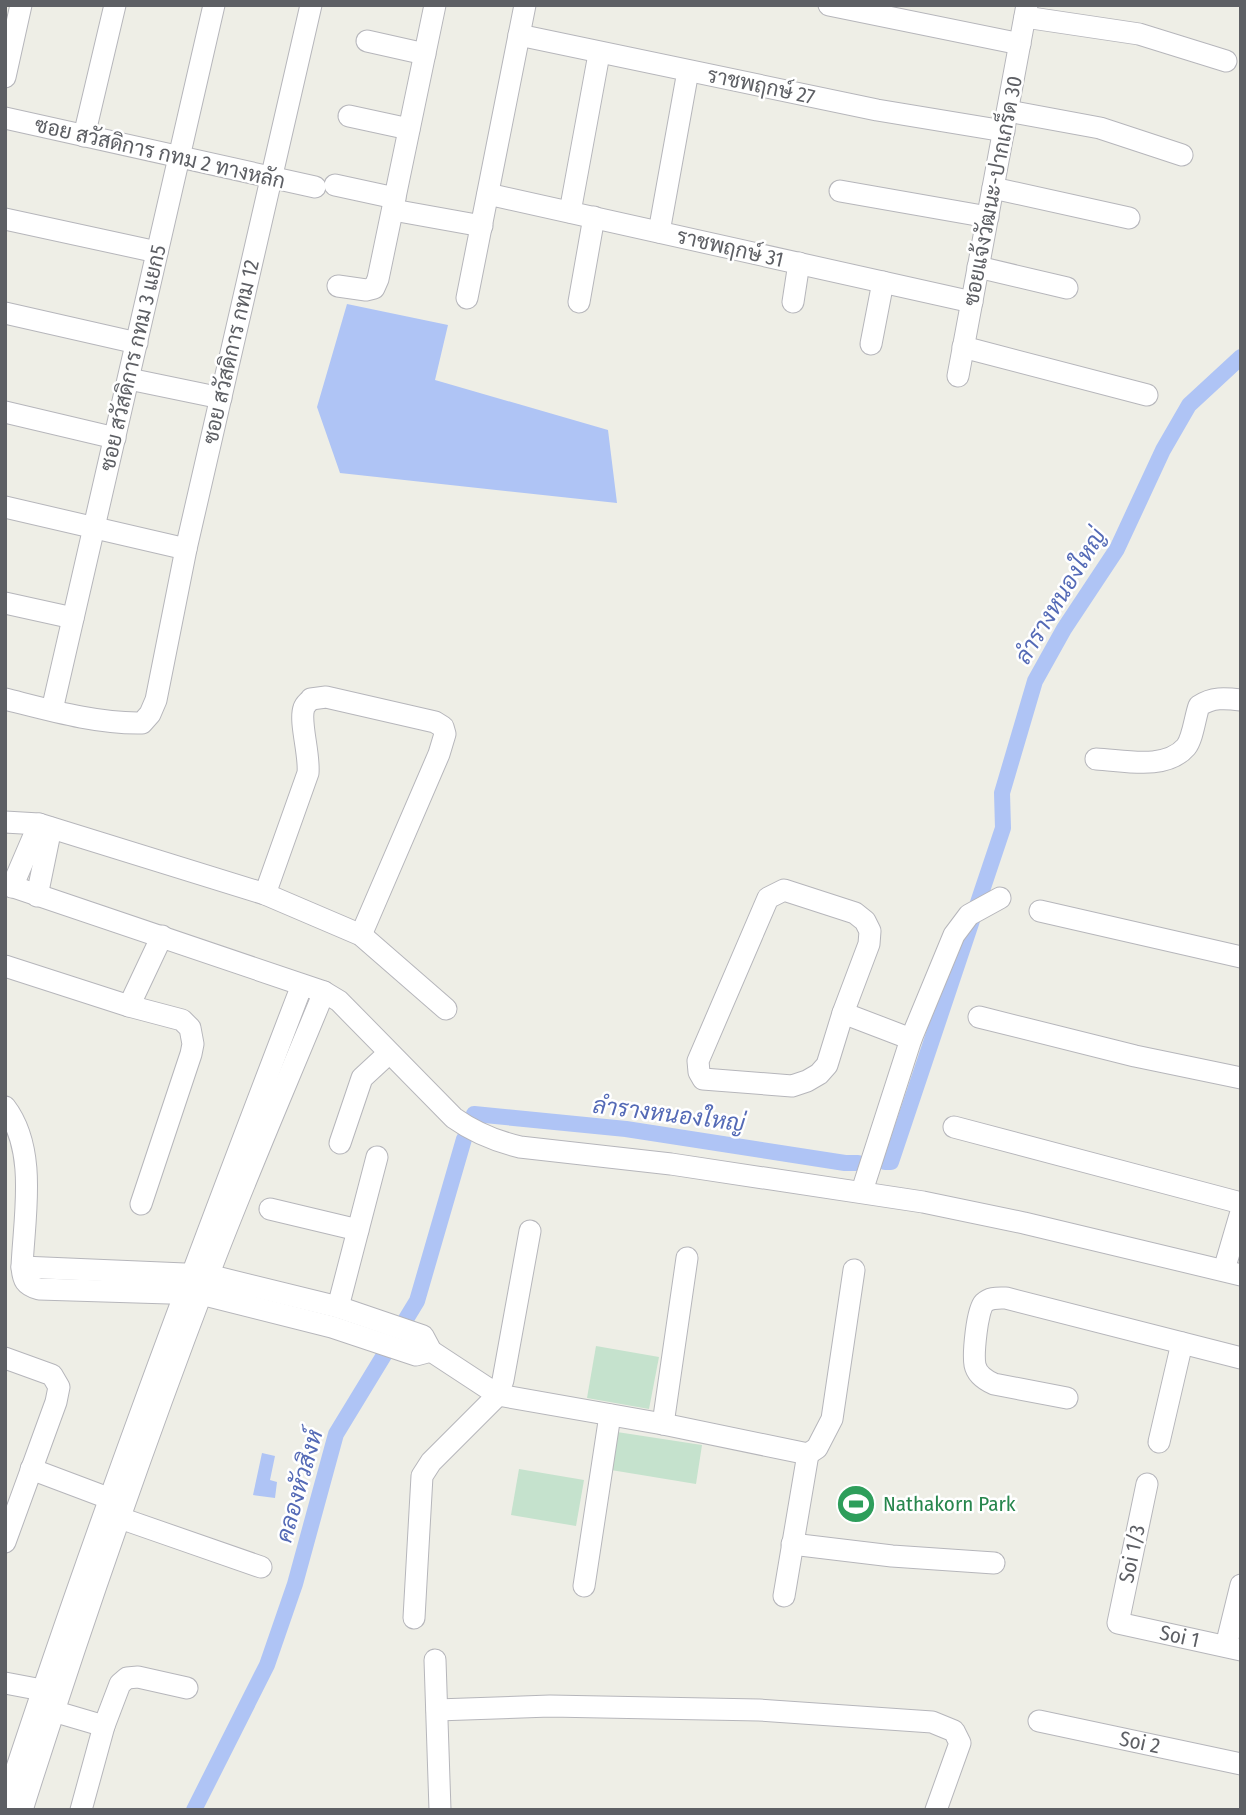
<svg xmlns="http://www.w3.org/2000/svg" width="1246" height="1815" viewBox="0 0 1246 1815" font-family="'Fira Sans Condensed',Sarabun,sans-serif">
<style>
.green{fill:#c5e2cd}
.water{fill:#afc4f5}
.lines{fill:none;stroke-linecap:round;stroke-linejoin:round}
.canal{stroke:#afc4f5;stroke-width:16}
.minor-casing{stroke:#b6b6bb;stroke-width:23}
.minor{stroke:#fff;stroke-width:21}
.labels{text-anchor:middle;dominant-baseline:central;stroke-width:5;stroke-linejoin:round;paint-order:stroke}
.street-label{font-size:21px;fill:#5d5f64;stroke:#fff}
.leisure-label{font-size:21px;fill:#27864d;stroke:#fff;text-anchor:start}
.water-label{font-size:23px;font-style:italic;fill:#546ab6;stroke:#fff}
</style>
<rect width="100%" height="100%" fill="#eeeee6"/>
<g class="green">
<polygon points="596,1346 659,1357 649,1409 587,1398"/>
<polygon points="617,1432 702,1445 696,1484 611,1470"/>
<polygon points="519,1469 584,1480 576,1526 511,1515"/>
</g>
<g class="water">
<polygon points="347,304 448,325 435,380 608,430 617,503 340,473 317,407"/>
<polygon points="262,1453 275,1456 270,1480 277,1482 275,1498 253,1495"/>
<polygon points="840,1493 874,1498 872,1516 837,1511"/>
</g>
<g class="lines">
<g class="canal">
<polyline points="474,1116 474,1114 626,1129 845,1163 858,1163"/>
<polyline points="885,1162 891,1162 1003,828 1002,793 1035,681 1064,629 1117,549 1163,450 1189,405 1241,357"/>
<polyline points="194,1810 267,1665 295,1584 336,1434 417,1301 464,1139"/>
</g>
<g class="minor-casing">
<g id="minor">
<polyline points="829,5 1020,44"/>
<polyline points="1025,17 1139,34 1226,61"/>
<polyline points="519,35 877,110 1004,131"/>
<polyline points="367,41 425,54"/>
<polyline points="5,77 21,5"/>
<polyline points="1008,111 1100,128 1182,155"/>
<polyline points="349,116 409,129"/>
<polyline points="5,118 315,187"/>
<polyline points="84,136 115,5"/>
<polyline points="335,185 395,198"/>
<polyline points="993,188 1129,218"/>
<polyline points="840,191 988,217"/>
<polyline points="488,194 972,302"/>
<polyline points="393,210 482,226"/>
<polyline points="570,212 599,54"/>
<polyline points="5,219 157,252"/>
<polyline points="659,232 688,71"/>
<polyline points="978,267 1067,288"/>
<polyline points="338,286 366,290 374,288 378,279 435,5"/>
<polyline points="467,298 525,5"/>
<polyline points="579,302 594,217"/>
<polyline points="793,302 799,263"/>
<polyline points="5,313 137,343"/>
<polyline points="871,344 883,282"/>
<polyline points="963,347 1147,395"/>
<polyline points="958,376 1027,5"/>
<polyline points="129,379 221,398"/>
<polyline points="5,412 115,438"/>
<polyline points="5,507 186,549"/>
<polyline points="5,603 73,618"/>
<path d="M5 699C49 710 97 724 142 723L150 714 156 700 186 549 311 5"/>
<polyline points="52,710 214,5"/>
<path d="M1096 759C1123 760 1165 771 1186 747 1193 738 1195 717 1199 706 1212 697 1225 698 1241 700"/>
<polyline points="5,822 39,824 265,894 361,935 446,1009"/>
<path d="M5 884 324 992 339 1001 454 1118C475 1133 495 1141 520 1147L671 1164 923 1202 1024 1223 1241 1275"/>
<polyline points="12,887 39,824"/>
<polygon points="784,890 855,913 865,921 870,931 869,944 843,1013 827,1065 819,1074 807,1081 792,1086 703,1079 699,1072 698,1061 768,898"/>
<path d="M265 894 308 773C310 755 299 721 304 708 305 704 309 702 311 699L326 697 435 722 443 727 445 734 439 754 361 935"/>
<polyline points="37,896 51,828"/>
<polyline points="1040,911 1241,957"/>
<polyline points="5,966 129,1006 182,1020 190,1028 193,1044 191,1054 141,1204"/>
<polyline points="129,1006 162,936"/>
<polyline points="843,1013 911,1039 862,1191"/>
<polyline points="979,1017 1135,1056 1241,1078"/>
<polyline points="911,1039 954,935 969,915 1000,898"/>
<path d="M5 1107C38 1150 24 1217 22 1267 23 1280 25 1285 39 1289L201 1294 332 1327 416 1355 431 1351"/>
<polyline points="954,1127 1241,1203"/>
<polyline points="340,1143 362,1078 389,1053"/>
<polyline points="270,1209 358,1230"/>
<polyline points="22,1267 208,1275 338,1307 423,1336 431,1351 498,1395 663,1424 808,1454 817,1448 832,1419 854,1270"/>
<polyline points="1224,1270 1241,1212"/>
<polyline points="338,1307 377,1157"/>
<polyline points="5,1358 52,1375 59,1387 56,1402 5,1542"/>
<path d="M1067 1398 994 1384C985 1380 977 1375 975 1365 973 1354 977 1310 984 1303 990 1297 998 1298 1006 1298L1241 1358"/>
<polyline points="663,1424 687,1258"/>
<polyline points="1159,1442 1182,1343"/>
<polyline points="31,1469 124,1504"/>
<path id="s1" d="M1147 1484 1118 1623 1241 1650"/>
<polyline points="120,1518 261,1567"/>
<polyline points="792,1544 892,1556 994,1563"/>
<polyline points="584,1586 610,1415"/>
<polyline points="784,1596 808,1454"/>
<polyline points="414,1618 422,1476 431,1462 498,1395 503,1380 530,1231"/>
<polyline points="1226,1646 1241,1585"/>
<polyline points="435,1660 440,1810"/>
<polyline points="5,1683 42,1690 53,1711 104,1726"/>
<polyline points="437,1710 550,1706 759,1710 932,1722 954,1731 960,1743 936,1810"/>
<path id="s2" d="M1039 1721 1241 1764"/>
<path d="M5 1804C95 1528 198 1256 302 985"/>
<path d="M22 1810C79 1630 141 1452 208 1276 244 1181 285 1087 324 992"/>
<polyline points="81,1810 104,1726 120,1684 127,1678 138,1677 187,1688"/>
</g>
</g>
<use href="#minor" class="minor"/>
</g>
<defs>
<g id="stadium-disc" transform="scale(2.0125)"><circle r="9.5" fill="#2e9e5b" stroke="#fff"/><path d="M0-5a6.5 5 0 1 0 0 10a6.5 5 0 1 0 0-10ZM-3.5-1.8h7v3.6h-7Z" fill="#fff"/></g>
</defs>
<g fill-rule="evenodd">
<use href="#stadium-disc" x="856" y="1504"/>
</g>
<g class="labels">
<g class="street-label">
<text transform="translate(761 86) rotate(12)">ราชพฤกษ์ 27</text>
<text transform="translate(160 153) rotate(13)">ซอย สวัสดิการ กทม 2 ทางหลัก</text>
<text transform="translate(993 191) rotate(-79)">ซอยแจ้งวัฒนะ-ปากเกร็ด 30</text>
<text transform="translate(730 248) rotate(13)">ราชพฤกษ์ 31</text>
<text transform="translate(231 352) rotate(-77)">ซอย สวัสดิการ กทม 12</text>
<text transform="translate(133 358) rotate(-77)">ซอย สวัสดิการ กทม 3 แยก5</text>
<text transform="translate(1132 1554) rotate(-78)">Soi 1/3</text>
<text stroke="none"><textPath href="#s1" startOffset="205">Soi 1</textPath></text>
<text stroke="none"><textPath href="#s2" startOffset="103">Soi 2</textPath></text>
</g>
<g class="leisure-label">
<text x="883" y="1504">Nathakorn Park</text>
</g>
<g class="water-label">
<text transform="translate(1060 596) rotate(-59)">ลำรางหนองใหญ่</text>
<text transform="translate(669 1114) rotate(7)">ลำรางหนองใหญ่</text>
<text transform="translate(299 1486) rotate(-74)">คลองหัวสิงห์</text>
</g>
</g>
<rect width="1246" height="1815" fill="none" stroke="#5d5f64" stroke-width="14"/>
</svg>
